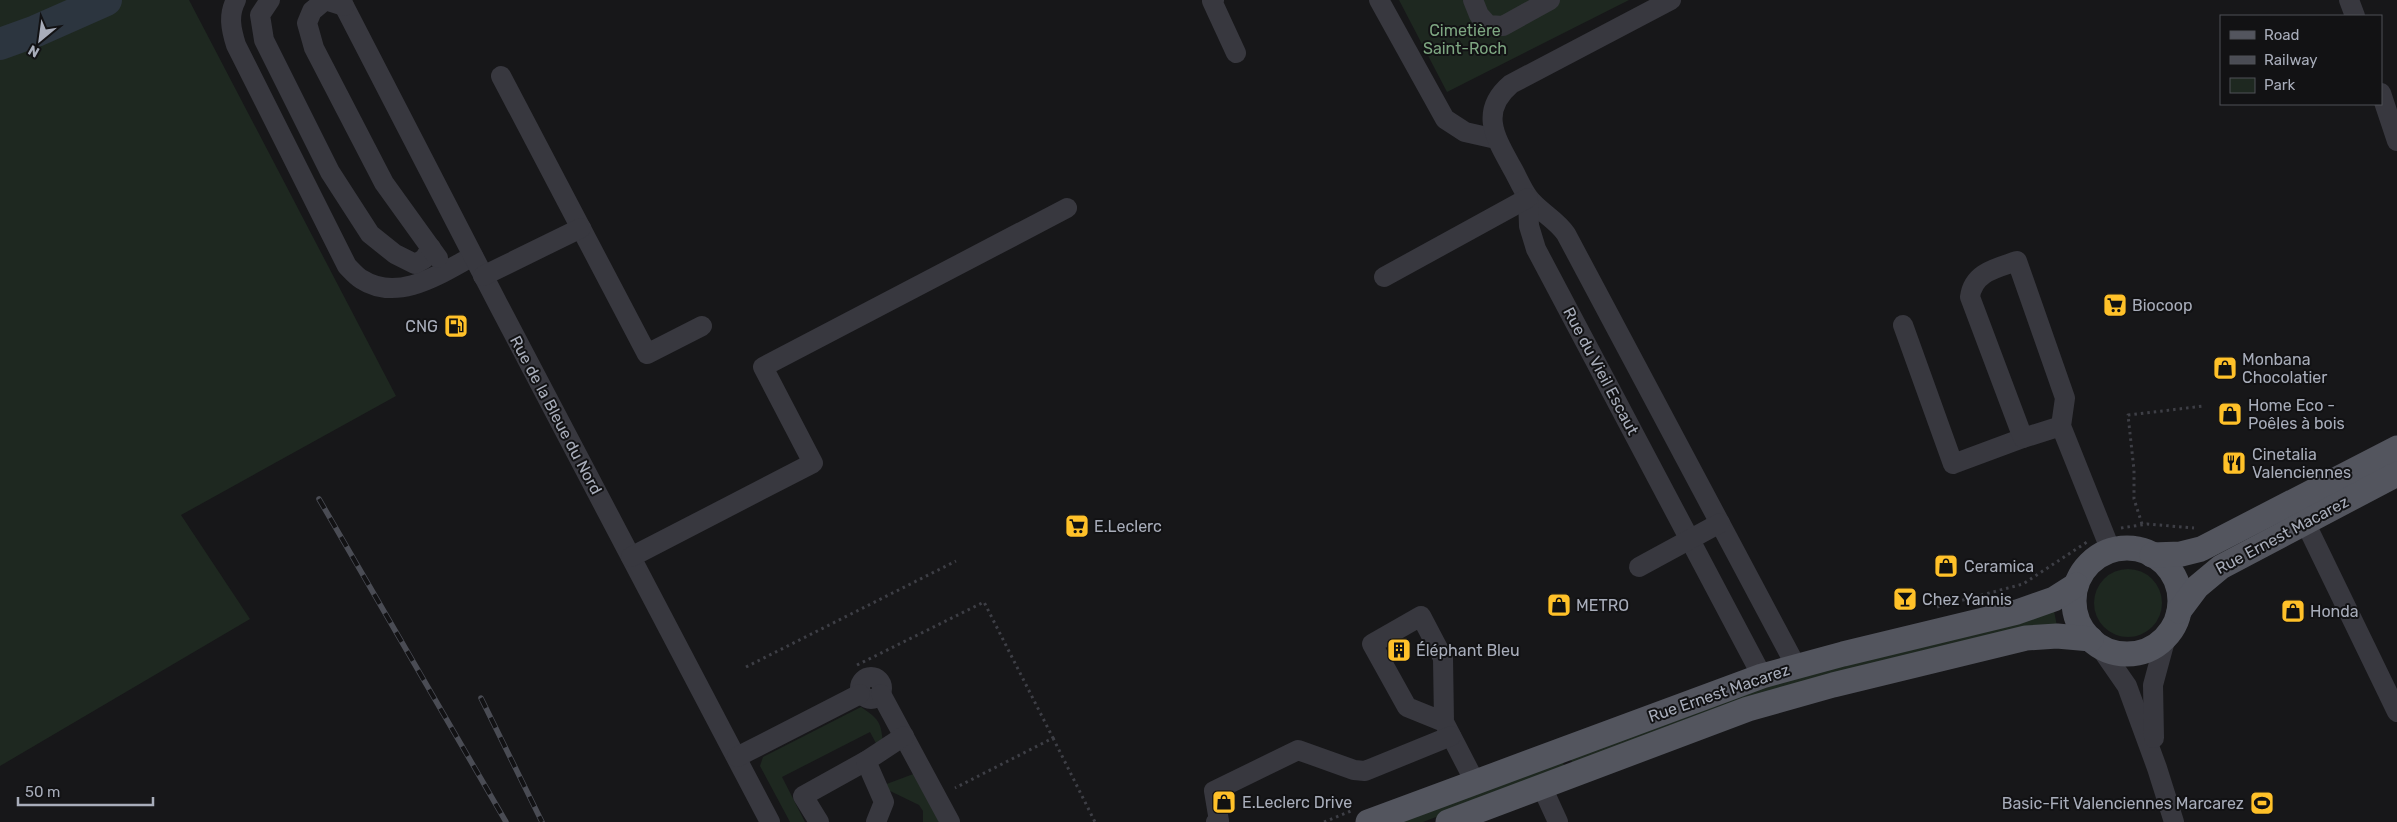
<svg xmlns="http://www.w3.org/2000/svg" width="2397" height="822" viewBox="0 0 2397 822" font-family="Rubik,sans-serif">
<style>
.green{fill:#1e2820}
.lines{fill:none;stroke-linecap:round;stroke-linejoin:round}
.river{stroke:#2c353f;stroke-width:32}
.path{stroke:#3e3f46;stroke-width:3;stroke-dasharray:2.5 4;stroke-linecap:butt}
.minor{stroke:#38383f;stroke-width:20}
.major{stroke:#53555e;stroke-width:25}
.rail-casing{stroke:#4a4c54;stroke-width:5.5}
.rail{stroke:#121214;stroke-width:4;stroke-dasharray:11;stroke-linecap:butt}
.labels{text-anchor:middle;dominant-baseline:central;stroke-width:4;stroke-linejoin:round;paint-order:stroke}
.park-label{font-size:16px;fill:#7ea782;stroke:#121214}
.poi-label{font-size:16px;fill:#a8adba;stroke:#121214;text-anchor:start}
.street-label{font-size:16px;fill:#a8adba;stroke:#121214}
</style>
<rect width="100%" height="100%" fill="#171719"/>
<g class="green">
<polygon points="0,0 189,0 396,396 181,515 250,619 0,766"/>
<polygon points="1399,0 1629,0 1447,92"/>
<circle cx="2128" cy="603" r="34"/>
<polygon points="2054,611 2057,626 1573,764 1569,757 1734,693"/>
<path d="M861 707C879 719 881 722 883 743L878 747 870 732 782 777 805 822H790L760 766 763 757Z"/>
<polygon points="1562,759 1565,768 1423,822 1395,822"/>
<polygon points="916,773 939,822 923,822 923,811 919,805 886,789 884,785"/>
</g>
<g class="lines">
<polyline class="river" points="0,44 36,31 106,0"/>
<g class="path">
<polyline points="2142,524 2134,499 2134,470 2128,415 2204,406"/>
<polyline points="2121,528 2147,524 2194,528"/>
<polyline points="1937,607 2023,584 2087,542"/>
<polyline points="857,665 984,602 1053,738 955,788"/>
<polyline points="746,667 956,561"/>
<polyline points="1053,738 1095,822"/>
<polyline points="1324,822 1351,811"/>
</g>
<g class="minor">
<path d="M236 0C228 15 231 29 236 45L347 266C351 270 356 276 361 279 398 303 440 274 473 256"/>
<polyline points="270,0 260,15 264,40 330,172 370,234 395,254 415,264 424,259 431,248"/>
<polyline points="341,0 498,304 770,822"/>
<polyline points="1214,0 1212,1 1236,53"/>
<polyline points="1379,0 1445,119 1465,132 1496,139"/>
<polyline points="1473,0 1479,15 1488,25 1503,26 1550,0"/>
<path d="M1671 0 1511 84C1479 111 1495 137 1511 166 1517 176 1521 187 1528 197 1538 211 1556 219 1566 234L1796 666"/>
<polyline points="2349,0 2355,16"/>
<polyline points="344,6 325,0 312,11 307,23 314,48 384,183 438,258"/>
<polyline points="501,76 647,354 702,326"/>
<polyline points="2381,93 2397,141"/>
<polyline points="1528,198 1529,226 1536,249 1762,676"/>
<polyline points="483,276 581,228"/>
<polyline points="1384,277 1528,198"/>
<polyline points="1903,325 1953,464 2023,438"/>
<path d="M2061 426 2023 438 1970 297C1973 272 1997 268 2017 261L2065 398 2061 426 2111 551"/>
<polyline points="2305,522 2397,712"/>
<polyline points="631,557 813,463 763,367 1067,208"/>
<polyline points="1639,567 1720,523"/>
<polyline points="2100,647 2127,686 2157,768 2174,822"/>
<circle cx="871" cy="688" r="11"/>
<polyline points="881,694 950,822"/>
<polyline points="1444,722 1407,707 1372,644 1421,616 1443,658 1444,722 1475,782"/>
<polyline points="2154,738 2153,685 2166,637"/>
<polyline points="737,757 860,694"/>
<polyline points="1542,787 1558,822"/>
<polyline points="819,822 803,796 866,761"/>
<polyline points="876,822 884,802 866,761 904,736"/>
<polyline points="1216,822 1219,821 1214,791 1298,750 1354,770 1365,771 1451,736"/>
</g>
<g class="major">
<circle cx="2127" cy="601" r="53"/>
<polyline points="2152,555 2181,554 2201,549 2397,448"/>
<polyline points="2179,611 2197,587 2221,567 2397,474"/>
<polyline points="1368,822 1762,676 1843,654 2017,612 2054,599 2076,585"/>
<polyline points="1448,822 1748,709 1833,685 2026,638 2057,636 2091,639"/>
</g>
<g class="rail-casing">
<g id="rail">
<polyline points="319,499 506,822"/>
<polyline points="481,698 542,822"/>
</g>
</g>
<use href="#rail" class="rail"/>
</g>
<defs>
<g id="supermarket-square" transform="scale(1.25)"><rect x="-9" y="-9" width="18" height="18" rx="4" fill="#ffc129" stroke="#121214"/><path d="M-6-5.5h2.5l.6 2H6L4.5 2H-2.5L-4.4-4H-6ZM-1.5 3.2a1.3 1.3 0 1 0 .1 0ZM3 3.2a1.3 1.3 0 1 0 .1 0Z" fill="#111"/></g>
<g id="fuel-square" transform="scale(1.25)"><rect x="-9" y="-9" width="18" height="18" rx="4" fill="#ffc129" stroke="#121214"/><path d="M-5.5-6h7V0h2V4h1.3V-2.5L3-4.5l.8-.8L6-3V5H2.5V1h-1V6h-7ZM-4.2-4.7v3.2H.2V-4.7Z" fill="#111"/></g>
<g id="shop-square" transform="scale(1.25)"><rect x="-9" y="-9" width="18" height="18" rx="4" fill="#ffc129" stroke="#121214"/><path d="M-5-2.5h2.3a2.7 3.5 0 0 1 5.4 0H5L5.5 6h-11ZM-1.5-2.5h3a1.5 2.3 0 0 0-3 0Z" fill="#111"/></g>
<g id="restaurant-square" transform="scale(1.25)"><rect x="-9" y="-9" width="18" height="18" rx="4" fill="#ffc129" stroke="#121214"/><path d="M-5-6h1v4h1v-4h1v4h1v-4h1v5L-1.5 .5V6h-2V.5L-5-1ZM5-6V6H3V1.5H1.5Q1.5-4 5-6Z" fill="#111"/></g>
<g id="bar-square" transform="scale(1.25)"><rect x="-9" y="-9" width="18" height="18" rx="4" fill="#ffc129" stroke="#121214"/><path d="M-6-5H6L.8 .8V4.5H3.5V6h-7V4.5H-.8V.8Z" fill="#111"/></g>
<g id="building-square" transform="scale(1.25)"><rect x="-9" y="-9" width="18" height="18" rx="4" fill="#ffc129" stroke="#121214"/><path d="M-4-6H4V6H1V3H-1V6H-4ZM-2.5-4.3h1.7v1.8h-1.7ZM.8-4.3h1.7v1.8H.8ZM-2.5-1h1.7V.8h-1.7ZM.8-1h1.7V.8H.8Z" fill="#111"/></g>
<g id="stadium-square" transform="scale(1.25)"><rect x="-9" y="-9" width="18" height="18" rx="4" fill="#ffc129" stroke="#121214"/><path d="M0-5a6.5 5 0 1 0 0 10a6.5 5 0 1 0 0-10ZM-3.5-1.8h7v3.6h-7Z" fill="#111"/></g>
</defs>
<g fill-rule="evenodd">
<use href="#supermarket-square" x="2115" y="305"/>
<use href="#fuel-square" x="456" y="326"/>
<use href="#shop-square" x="2225" y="368"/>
<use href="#shop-square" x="2230" y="414"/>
<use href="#restaurant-square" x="2234" y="463"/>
<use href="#supermarket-square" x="1077" y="526"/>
<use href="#shop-square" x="1946" y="566"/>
<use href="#bar-square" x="1905" y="599"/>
<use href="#shop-square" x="1559" y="605"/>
<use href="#shop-square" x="2293" y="611"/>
<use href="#building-square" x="1399" y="650"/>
<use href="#shop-square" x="1224" y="802"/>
<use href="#stadium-square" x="2262" y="803"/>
</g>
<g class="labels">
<g class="park-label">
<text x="1465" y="30">Cimetière<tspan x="1465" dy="18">Saint-Roch</tspan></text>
</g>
<g class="poi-label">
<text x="2132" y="305">Biocoop</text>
<text x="438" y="326" text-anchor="end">CNG</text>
<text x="2242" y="359">Monbana<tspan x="2242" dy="18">Chocolatier</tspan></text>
<text x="2248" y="405">Home Eco -<tspan x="2248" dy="18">Poêles à bois</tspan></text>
<text x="2252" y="454">Cinetalia<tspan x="2252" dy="18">Valenciennes</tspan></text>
<text x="1094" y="526">E.Leclerc</text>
<text x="1964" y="566">Ceramica</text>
<text x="1922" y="599">Chez Yannis</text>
<text x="1576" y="605">METRO</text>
<text x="2310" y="611">Honda</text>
<text x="1416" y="650">Éléphant Bleu</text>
<text x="1242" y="802">E.Leclerc Drive</text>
<text x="2244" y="803" text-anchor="end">Basic-Fit Valenciennes Marcarez</text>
</g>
<g class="street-label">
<text transform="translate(1601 371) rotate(62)">Rue du Vieil Escaut</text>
<text transform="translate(556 415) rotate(62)">Rue de la Bleue du Nord</text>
<text transform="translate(2282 535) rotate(-28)">Rue Ernest Macarez</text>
<text transform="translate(1719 693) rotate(-19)">Rue Ernest Macarez</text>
</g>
</g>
<rect x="2220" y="15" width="162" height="90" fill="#121214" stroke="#4e5056"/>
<rect x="2230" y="31" width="25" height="8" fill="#53555e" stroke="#4e5056"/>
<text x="2264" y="40" font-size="15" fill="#a8adba">Road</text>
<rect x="2230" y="56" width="25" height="8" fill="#4a4c54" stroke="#4e5056"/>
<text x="2264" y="65" font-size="15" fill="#a8adba">Railway</text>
<rect x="2230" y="78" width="25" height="15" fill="#1e2820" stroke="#4e5056"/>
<text x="2264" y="90" font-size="15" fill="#a8adba">Park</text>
<g transform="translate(40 40) rotate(209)" stroke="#121214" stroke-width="4" paint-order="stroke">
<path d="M0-4L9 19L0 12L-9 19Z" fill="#a8adba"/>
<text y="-8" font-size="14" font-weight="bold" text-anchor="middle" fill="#a8adba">N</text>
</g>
<path d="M18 797v8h135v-8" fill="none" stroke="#a8adba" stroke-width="2.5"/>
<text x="25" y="797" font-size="15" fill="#a8adba" stroke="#121214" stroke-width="4" paint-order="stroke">50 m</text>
</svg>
